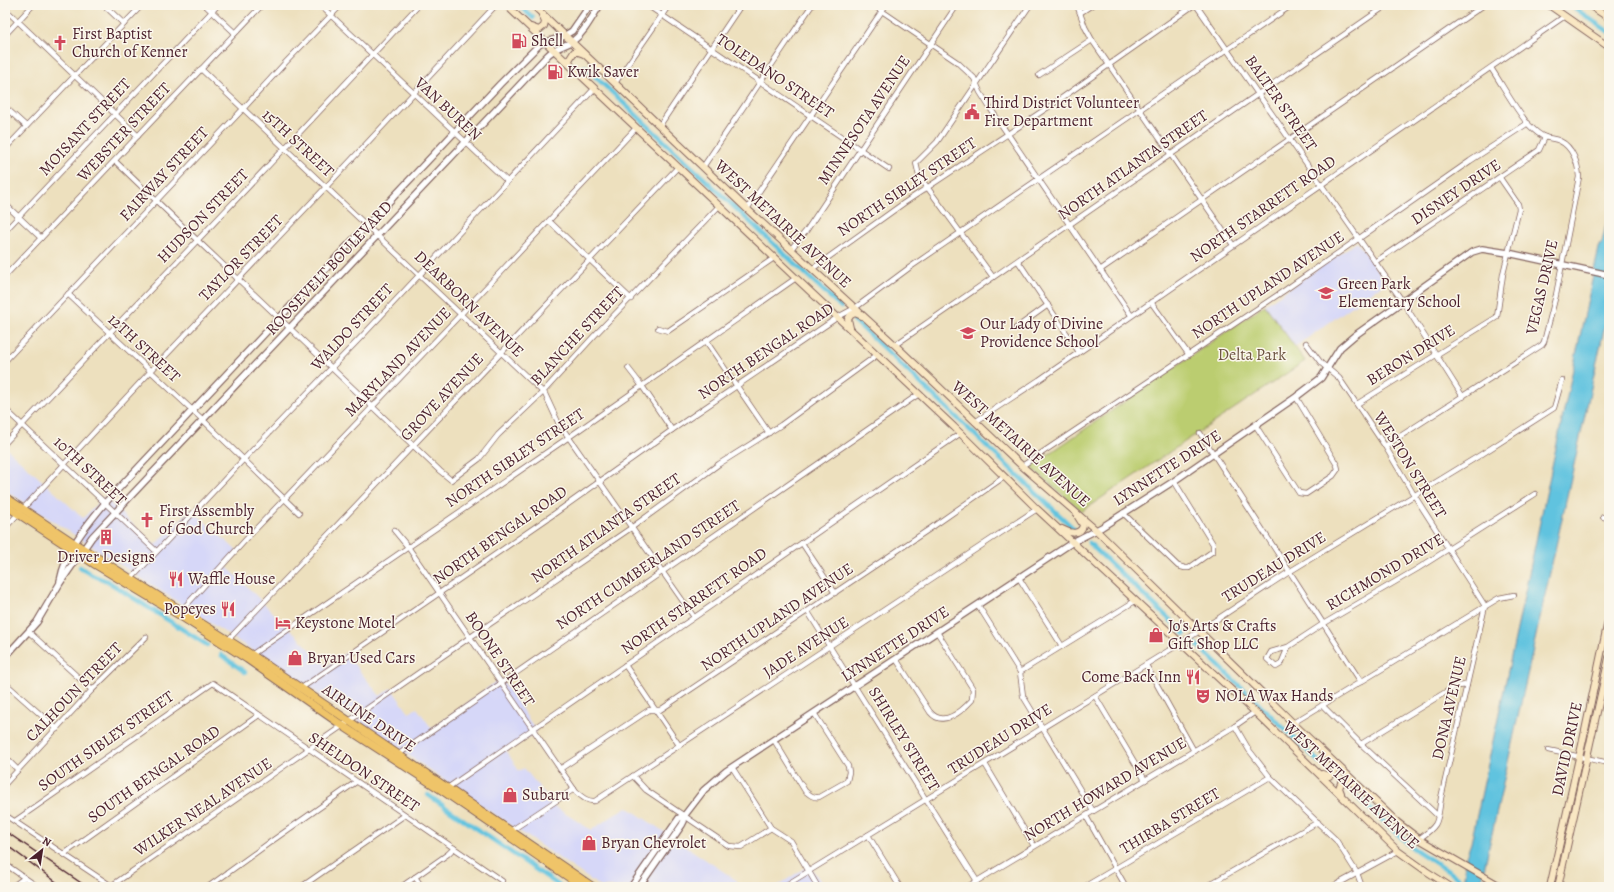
<svg xmlns="http://www.w3.org/2000/svg" width="1614" height="892" viewBox="0 0 1614 892" font-family="Alegreya,serif">
<style>
.built{fill:#d6d7f8}
.green{fill:#bbcd70;stroke:#82764e}
.water{fill:#61c3df;stroke:#567185}
.lines{fill:none;stroke-linecap:round;stroke-linejoin:round}
.canal{stroke:#61c3df;stroke-width:4.5}
.minor-casing{stroke:#83635e;stroke-width:6}
.tertiary-casing{stroke:#83635e;stroke-width:8}
.secondary-casing{stroke:#83635e;stroke-width:8}
.trunk-casing{stroke:#83635e;stroke-width:9}
.minor{stroke:#fff;stroke-width:4.5}
.tertiary{stroke:#fff;stroke-width:5.5}
.secondary{stroke:#f9e7c3;stroke-width:6}
.trunk{stroke:#efc469;stroke-width:7}
.rail{stroke:#4a1f2b;stroke-width:1.5}
.labels{text-anchor:middle;dominant-baseline:central;stroke-width:3;stroke-linejoin:round;paint-order:stroke}
.poi-label{font-size:16px;fill:#4a1f2b;stroke:#fbf7ec;text-anchor:start}
.street-label{font-size:16px;fill:#4a1f2b;stroke:#fbf7ec}
.park-label{font-size:16px;fill:#6c5340;stroke:#fbf7ec}
</style>
<rect width="100%" height="100%" fill="#fbf7ec"/>
<filter id="ink" filterUnits="userSpaceOnUse"><feTurbulence type="fractalNoise" baseFrequency=".025" numOctaves="2"/><feDisplacementMap in="SourceGraphic" scale="8" xChannelSelector="R" yChannelSelector="G"/><feConvolveMatrix kernelMatrix="1 2 1 2 8 2 1 2 1" color-interpolation-filters="sRGB"/></filter>
<filter id="wash" filterUnits="userSpaceOnUse"><feTurbulence type="fractalNoise" baseFrequency=".012" numOctaves="4" result="noise"/><feDisplacementMap in="SourceGraphic" scale="16" xChannelSelector="R" yChannelSelector="G"/><feGaussianBlur stdDeviation="0.9" result="paint"/><feColorMatrix in="noise" values="0 0 0 0 0 0 0 0 0 0 0 0 0 0 0 0 0 1.4 0 .05"/><feComposite in="paint" operator="in"/></filter>
<g filter="url(#wash)">
<rect width="100%" height="100%" fill="#ede0be"/>
<g class="built">
<polygon points="1357,242 1386,282 1295,347 1265,305"/>
<polygon points="5,447 83,518 104,497 155,545 191,509 237,551 224,564 327,666 345,653 380,696 391,688 409,713 417,708 432,729 501,678 537,732 506,751 519,771 524,768 555,807 591,830 627,807 736,880 741,887 601,887 300,681 5,490"/>
<polygon points="809,865 825,887 776,887"/>
</g>
<polygon class="green" points="1265,305 1305,361 1082,511 1030,467"/>
<polygon class="water" points="1609,211 1609,307 1481,883 1480,887 1463,887 1466,857 1471,843 1599,248 1602,242"/>
<g class="lines">
<g class="canal">
<polyline points="519,5 533,18"/>
<polyline points="1570,5 1609,32"/>
<polyline points="585,67 841,307"/>
<polyline points="854,320 1074,529"/>
<polyline points="1089,543 1185,634"/>
<polyline points="80,567 92,575 107,581 207,645"/>
<polyline points="1194,642 1319,762"/>
<polyline points="221,655 245,672"/>
<polyline points="428,795 561,887"/>
<polyline points="1356,796 1413,848 1472,887"/>
</g>
</g>
</g>
<g filter="url(#ink)">
<g class="lines">
<g class="minor-casing">
<g id="minor">
<polyline points="104,5 124,24"/>
<polyline points="205,5 235,33"/>
<polyline points="320,5 507,181"/>
<polyline points="647,5 889,169"/>
<polyline points="873,5 957,62 974,78 980,92 990,108 1131,315"/>
<polyline points="1077,5 1085,27 1092,40 1233,245"/>
<polyline points="1196,5 1403,302 1463,397"/>
<polyline points="5,9 138,136"/>
<polyline points="1080,13 1092,5"/>
<polyline points="5,35 33,5"/>
<polyline points="201,69 545,394 558,422 694,617"/>
<polyline points="1039,75 1092,40"/>
<polyline points="615,83 669,5"/>
<polyline points="5,107 26,126"/>
<polyline points="660,125 741,5"/>
<polyline points="5,149 142,5"/>
<polyline points="115,161 197,240 440,471 451,480 479,459 498,435 543,392 594,336 719,206"/>
<polyline points="703,167 812,5"/>
<polyline points="5,204 41,238"/>
<polyline points="747,209 886,5"/>
<polyline points="549,221 631,299"/>
<polyline points="5,231 218,5"/>
<polyline points="791,249 806,231 957,5"/>
<polyline points="1018,261 1079,352"/>
<polyline points="1375,262 1539,150 1545,137"/>
<polyline points="812,269 904,203 1056,102 1194,5"/>
<polyline points="1100,270 1484,5"/>
<polyline points="5,276 262,5"/>
<polyline points="993,277 919,176 916,163 937,142 1030,5"/>
<polyline points="68,294 203,420 299,513"/>
<polyline points="1151,302 1189,355"/>
<polyline points="658,328 668,331 774,258"/>
<polyline points="1016,328 1048,305"/>
<polyline points="706,341 769,433"/>
<path d="M1306 343 1321 363 1339 378 1385 446 1414 495 1485 606 1441 798C1437 823 1440 824 1419 839"/>
<polyline points="895,345 1387,5"/>
<polyline points="5,361 243,109 285,63 341,5"/>
<polyline points="628,368 642,386 672,430"/>
<polyline points="1357,404 1497,317 1503,274 1519,209 1518,204 1500,178"/>
<polyline points="5,409 156,551"/>
<polyline points="975,422 1039,380 1565,16"/>
<polyline points="1256,426 1299,493 1306,494 1333,476 1338,469 1337,465 1296,397"/>
<polyline points="1200,433 1361,682"/>
<polyline points="5,443 285,148 419,5"/>
<path d="M1385 446 1542 345 1544 342 1556 295 1579 177C1578 164 1573 147 1560 141 1555 138 1550 139 1545 137 1538 135 1533 129 1528 124 1514 107 1503 86 1491 68"/>
<polyline points="1022,466 1285,290 1470,161 1528,123"/>
<polyline points="1123,513 1178,566 1185,568 1189,568 1213,551 1213,544 1174,481"/>
<polyline points="1603,517 1609,518"/>
<polyline points="5,528 150,372 326,187 496,5"/>
<path d="M394 530 408 547 576 792C582 797 588 802 595 801L1037 509"/>
<polyline points="802,543 835,593"/>
<polyline points="1019,578 1062,646"/>
<polyline points="130,580 243,460 364,334 594,89"/>
<polyline points="978,605 1020,672 1023,696 1093,811"/>
<polyline points="181,611 250,535 461,314 636,128"/>
<polyline points="808,612 977,881"/>
<polyline points="29,632 92,690"/>
<polyline points="227,641 678,167"/>
<polyline points="1288,647 1281,664 1276,667 1267,659 1271,652 1288,647 1323,624 1417,569 1535,494"/>
<polyline points="251,655 569,437 796,278"/>
<path d="M896 659 930 712C943 728 962 711 972 700L973 689 937 632"/>
<polyline points="625,665 679,745"/>
<polyline points="1146,665 1194,751"/>
<polyline points="1020,672 1135,601"/>
<polyline points="5,683 57,729"/>
<polyline points="300,689 554,514 672,430 838,317 855,308 909,268 1292,5"/>
<polyline points="1095,696 1145,780"/>
<polyline points="1322,705 1361,744 1438,816"/>
<polyline points="1293,723 1499,598 1514,595"/>
<polyline points="1235,726 1249,750 1270,777 1336,840 1357,873 1362,887"/>
<path d="M774 740 805 791C810 795 813 798 819 797L847 781 849 772 848 766 814 713"/>
<polyline points="1361,744 1449,690 1457,686 1467,685"/>
<polyline points="1548,750 1609,763"/>
<polyline points="396,756 919,394"/>
<polyline points="5,757 18,770"/>
<polyline points="985,764 1034,846"/>
<polyline points="732,767 771,828 791,841 818,887"/>
<polyline points="560,769 649,710 660,710 931,528 1004,477"/>
<polyline points="633,776 646,790 729,846 741,847 771,828"/>
<polyline points="5,784 92,690 146,637"/>
<polyline points="446,789 961,433"/>
<polyline points="5,815 113,887"/>
<polyline points="1086,816 1126,887"/>
<polyline points="15,821 213,683 502,881"/>
<polyline points="509,832 574,789"/>
<polyline points="868,835 900,887"/>
<polyline points="64,854 259,715"/>
<polyline points="5,864 38,887"/>
<polyline points="415,877 422,887"/>
<polyline points="111,886 469,638 631,528 719,464 781,425 877,355"/>
<polyline points="12,887 24,878"/>
<polyline points="208,887 269,843 356,782"/>
<polyline points="301,887 405,815"/>
<polyline points="401,887 448,854 454,848"/>
<polyline points="783,887 1181,643 1289,572 1482,454 1554,408 1562,380"/>
<polyline points="967,887 1235,726 1255,712"/>
<polyline points="1084,887 1270,777"/>
<polyline points="1205,887 1318,822"/>
<polyline points="1332,887 1398,851"/>
</g>
</g>
<g class="tertiary-casing">
<g id="tertiary">
<path d="M60 581C66 550 85 527 105 503L500 84 540 44 562 37 572 31 590 5"/>
<path d="M5 657 37 622 60 583 92 537 546 57C556 46 562 48 573 41 585 32 592 17 600 5"/>
<polyline points="631,887 679,818 684,816 704,790 726,771 1073,542 1102,527 1174,481 1296,397 1321,378 1340,348 1354,336 1472,252 1482,249 1508,253 1609,275"/>
<polyline points="639,887 682,825 684,821 684,816"/>
</g>
</g>
<g class="secondary-casing">
<g id="secondary">
<polyline points="506,5 954,427 1037,509 1255,712 1398,851 1426,871 1451,887"/>
<polyline points="533,5 747,209 895,345 1022,466 1096,530 1293,723 1397,822 1419,839 1502,887"/>
<polyline points="1549,5 1609,47"/>
<polyline points="1589,5 1609,18"/>
<polyline points="531,27 539,30 544,26 545,22 542,15"/>
<polyline points="571,66 569,60 574,52 578,52 584,54"/>
<polyline points="850,328 848,319 851,315 855,313 862,316"/>
<path d="M1062 529C1069 533 1081 536 1083 525L1078 517"/>
<polyline points="1322,774 1329,776 1333,773 1336,769 1333,762"/>
<path d="M1341 793 1339 788 1341 783C1346 780 1350 781 1355 784"/>
<polyline points="1550,887 1583,740 1609,616"/>
<polyline points="1558,887 1609,658"/>
</g>
</g>
<g class="trunk-casing">
<g id="trunk">
<polyline points="5,497 74,543 252,655 593,887"/>
<polyline points="5,505 96,565 179,615 247,659 343,726 443,791 583,887"/>
</g>
</g>
<use href="#minor" class="minor"/>
<use href="#tertiary" class="tertiary"/>
<use href="#secondary" class="secondary"/>
<use href="#trunk" class="trunk"/>
<g class="rail">
<polyline points="5,831 87,887"/>
<polyline points="5,844 63,887"/>
</g>
</g>
</g>
<defs>
<g id="fuel-bare" transform="scale(1.2)"><path d="M-5.5-6h7V0h2V4h1.3V-2.5L3-4.5l.8-.8L6-3V5H2.5V1h-1V6h-7ZM-4.2-4.7v3.2H.2V-4.7Z" fill="#d1495b" stroke="#fbf7ec" stroke-width="2.5" paint-order="stroke"/></g>
<g id="church-bare" transform="scale(1.2)"><path d="M-1.2-6h2.4v3.5h3.3v2.4h-3.3V6h-2.4V-.1h-3.3v-2.4h3.3Z" fill="#d1495b" stroke="#fbf7ec" stroke-width="2.5" paint-order="stroke"/></g>
<g id="civic-bare" transform="scale(1.2)"><path d="M-.6-6.5H3V-4.5H.6V-3L4-1V1h2V6H-6V1h2V-1L-.6-3ZM-1.2 2.5V6h2.4V2.5Z" fill="#d1495b" stroke="#fbf7ec" stroke-width="2.5" paint-order="stroke"/></g>
<g id="school-bare" transform="scale(1.2)"><path d="M0-5L7-2L0 1L-7-2ZM-4 1L0 2.5L4 1V4Q0 6-4 4Z" fill="#d1495b" stroke="#fbf7ec" stroke-width="2.5" paint-order="stroke"/></g>
<g id="building-bare" transform="scale(1.2)"><path d="M-4-6H4V6H1V3H-1V6H-4ZM-2.5-4.3h1.7v1.8h-1.7ZM.8-4.3h1.7v1.8H.8ZM-2.5-1h1.7V.8h-1.7ZM.8-1h1.7V.8H.8Z" fill="#d1495b" stroke="#fbf7ec" stroke-width="2.5" paint-order="stroke"/></g>
<g id="restaurant-bare" transform="scale(1.2)"><path d="M-5-6h1v4h1v-4h1v4h1v-4h1v5L-1.5 .5V6h-2V.5L-5-1ZM5-6V6H3V1.5H1.5Q1.5-4 5-6Z" fill="#d1495b" stroke="#fbf7ec" stroke-width="2.5" paint-order="stroke"/></g>
<g id="hotel-bare" transform="scale(1.2)"><path d="M-6-4.5h1.5V1H6V5H4.5V3h-9V5H-6ZM-4 0a1.8 1.8 0 1 1 3.6 0ZM.5 0V-2.5h3Q6-2.5 6 0Z" fill="#d1495b" stroke="#fbf7ec" stroke-width="2.5" paint-order="stroke"/></g>
<g id="shop-bare" transform="scale(1.2)"><path d="M-5-2.5h2.3a2.7 3.5 0 0 1 5.4 0H5L5.5 6h-11ZM-1.5-2.5h3a1.5 2.3 0 0 0-3 0Z" fill="#d1495b" stroke="#fbf7ec" stroke-width="2.5" paint-order="stroke"/></g>
<g id="theatre-bare" transform="scale(1.2)"><path d="M-5-5.5Q0-4 5-5.5V0Q5 5 0 6Q-5 5-5 0ZM-3.3-2.5H-1v1.5H-3.3ZM1-2.5H3.3v1.5H1ZM-2.8 1Q0 5.5 2.8 1Z" fill="#d1495b" stroke="#fbf7ec" stroke-width="2.5" paint-order="stroke"/></g>
</defs>
<g fill-rule="evenodd">
<use href="#fuel-bare" x="519" y="41"/>
<use href="#church-bare" x="60" y="43"/>
<use href="#fuel-bare" x="555" y="72"/>
<use href="#civic-bare" x="972" y="112"/>
<use href="#school-bare" x="1326" y="293"/>
<use href="#school-bare" x="968" y="333"/>
<use href="#church-bare" x="147" y="520"/>
<use href="#building-bare" x="106" y="537"/>
<use href="#restaurant-bare" x="176" y="579"/>
<use href="#restaurant-bare" x="228" y="609"/>
<use href="#hotel-bare" x="283" y="623"/>
<use href="#shop-bare" x="1156" y="635"/>
<use href="#shop-bare" x="295" y="658"/>
<use href="#restaurant-bare" x="1193" y="677"/>
<use href="#theatre-bare" x="1203" y="696"/>
<use href="#shop-bare" x="510" y="795"/>
<use href="#shop-bare" x="589" y="843"/>
</g>
<g class="labels">
<g class="poi-label">
<text x="72" y="34">First Baptist<tspan x="72" dy="18">Church of Kenner</tspan></text>
<text x="531" y="41">Shell</text>
<text x="567" y="72">Kwik Saver</text>
<text x="984" y="103">Third District Volunteer<tspan x="984" dy="18">Fire Department</tspan></text>
<text x="1338" y="284">Green Park<tspan x="1338" dy="18">Elementary School</tspan></text>
<text x="980" y="324">Our Lady of Divine<tspan x="980" dy="18">Providence School</tspan></text>
<text x="159" y="511">First Assembly<tspan x="159" dy="18">of God Church</tspan></text>
<text x="106" y="557" text-anchor="middle">Driver Designs</text>
<text x="188" y="579">Waffle House</text>
<text x="216" y="609" text-anchor="end">Popeyes</text>
<text x="295" y="623">Keystone Motel</text>
<text x="1168" y="626">Jo's Arts &amp; Crafts<tspan x="1168" dy="18">Gift Shop LLC</tspan></text>
<text x="307" y="658">Bryan Used Cars</text>
<text x="1181" y="677" text-anchor="end">Come Back Inn</text>
<text x="1215" y="696">NOLA Wax Hands</text>
<text x="522" y="795">Subaru</text>
<text x="601" y="843">Bryan Chevrolet</text>
</g>
<g class="street-label">
<text transform="translate(775 76) rotate(34)">TOLEDANO STREET</text>
<text transform="translate(1281 103) rotate(55)">BALTER STREET</text>
<text transform="translate(448 109) rotate(43)">VAN BUREN</text>
<text transform="translate(864 120) rotate(-56)">MINNESOTA AVENUE</text>
<text transform="translate(85 127) rotate(-47)">MOISANT STREET</text>
<text transform="translate(124 132) rotate(-47)">WEBSTER STREET</text>
<text transform="translate(298 143) rotate(43)">15TH STREET</text>
<text transform="translate(1133 165) rotate(-35)">NORTH ATLANTA STREET</text>
<text transform="translate(164 174) rotate(-47)">FAIRWAY STREET</text>
<text transform="translate(907 187) rotate(-34)">NORTH SIBLEY STREET</text>
<text transform="translate(1456 192) rotate(-34)">DISNEY DRIVE</text>
<text transform="translate(1263 209) rotate(-35)">NORTH STARRETT ROAD</text>
<text transform="translate(203 216) rotate(-46)">HUDSON STREET</text>
<text transform="translate(783 224) rotate(43)">WEST METAIRIE AVENUE</text>
<text transform="translate(241 258) rotate(-46)">TAYLOR STREET</text>
<text transform="translate(329 268) rotate(-47)">ROOSEVELT BOULEVARD</text>
<text transform="translate(1268 285) rotate(-34)">NORTH UPLAND AVENUE</text>
<text transform="translate(1542 287) rotate(-77)">VEGAS DRIVE</text>
<text transform="translate(469 304) rotate(44)">DEARBORN AVENUE</text>
<text transform="translate(352 327) rotate(-47)">WALDO STREET</text>
<text transform="translate(577 336) rotate(-47)">BLANCHE STREET</text>
<text transform="translate(144 348) rotate(43)">12TH STREET</text>
<text transform="translate(766 351) rotate(-34)">NORTH BENGAL ROAD</text>
<text transform="translate(1411 355) rotate(-32)">BERON DRIVE</text>
<text transform="translate(398 362) rotate(-46)">MARYLAND AVENUE</text>
<text transform="translate(442 397) rotate(-47)">GROVE AVENUE</text>
<text transform="translate(1021 444) rotate(42)">WEST METAIRIE AVENUE</text>
<text transform="translate(515 458) rotate(-34)">NORTH SIBLEY STREET</text>
<text transform="translate(1410 465) rotate(58)">WESTON STREET</text>
<text transform="translate(1167 468) rotate(-33)">LYNNETTE DRIVE</text>
<text transform="translate(90 471) rotate(43)">10TH STREET</text>
<text transform="translate(606 528) rotate(-35)">NORTH ATLANTA STREET</text>
<text transform="translate(500 535) rotate(-35)">NORTH BENGAL ROAD</text>
<text transform="translate(648 565) rotate(-34)">NORTH CUMBERLAND STREET</text>
<text transform="translate(1274 567) rotate(-32)">TRUDEAU DRIVE</text>
<text transform="translate(1385 572) rotate(-31)">RICHMOND DRIVE</text>
<text transform="translate(694 601) rotate(-35)">NORTH STARRETT ROAD</text>
<text transform="translate(777 617) rotate(-34)">NORTH UPLAND AVENUE</text>
<text transform="translate(895 644) rotate(-33)">LYNNETTE DRIVE</text>
<text transform="translate(806 647) rotate(-33)">JADE AVENUE</text>
<text transform="translate(500 659) rotate(56)">BOONE STREET</text>
<text transform="translate(74 692) rotate(-46)">CALHOUN STREET</text>
<text transform="translate(1449 708) rotate(-77)">DONA AVENUE</text>
<text transform="translate(369 718) rotate(34)">AIRLINE DRIVE</text>
<text transform="translate(904 739) rotate(58)">SHIRLEY STREET</text>
<text transform="translate(1000 739) rotate(-32)">TRUDEAU DRIVE</text>
<text transform="translate(106 741) rotate(-35)">SOUTH SIBLEY STREET</text>
<text transform="translate(1567 749) rotate(-78)">DAVID DRIVE</text>
<text transform="translate(364 772) rotate(34)">SHELDON STREET</text>
<text transform="translate(154 774) rotate(-35)">SOUTH BENGAL ROAD</text>
<text transform="translate(1351 785) rotate(43)">WEST METAIRIE AVENUE</text>
<text transform="translate(1105 789) rotate(-31)">NORTH HOWARD AVENUE</text>
<text transform="translate(203 807) rotate(-34)">WILKER NEAL AVENUE</text>
<text transform="translate(1170 821) rotate(-31)">THIRBA STREET</text>
</g>
<g class="park-label">
<text x="1252" y="355">Delta Park</text>
</g>
</g>
<rect width="1614" height="892" fill="none" stroke="#fbf7ec" stroke-width="20"/>
<g transform="translate(42 850) rotate(30)" stroke="#fbf7ec" stroke-width="3" paint-order="stroke">
<path d="M0-3L7 15L0 10L-7 15Z" fill="#4a1f2b"/>
<text y="-6" font-size="11" font-weight="bold" text-anchor="middle" fill="#4a1f2b">N</text>
</g>
</svg>
